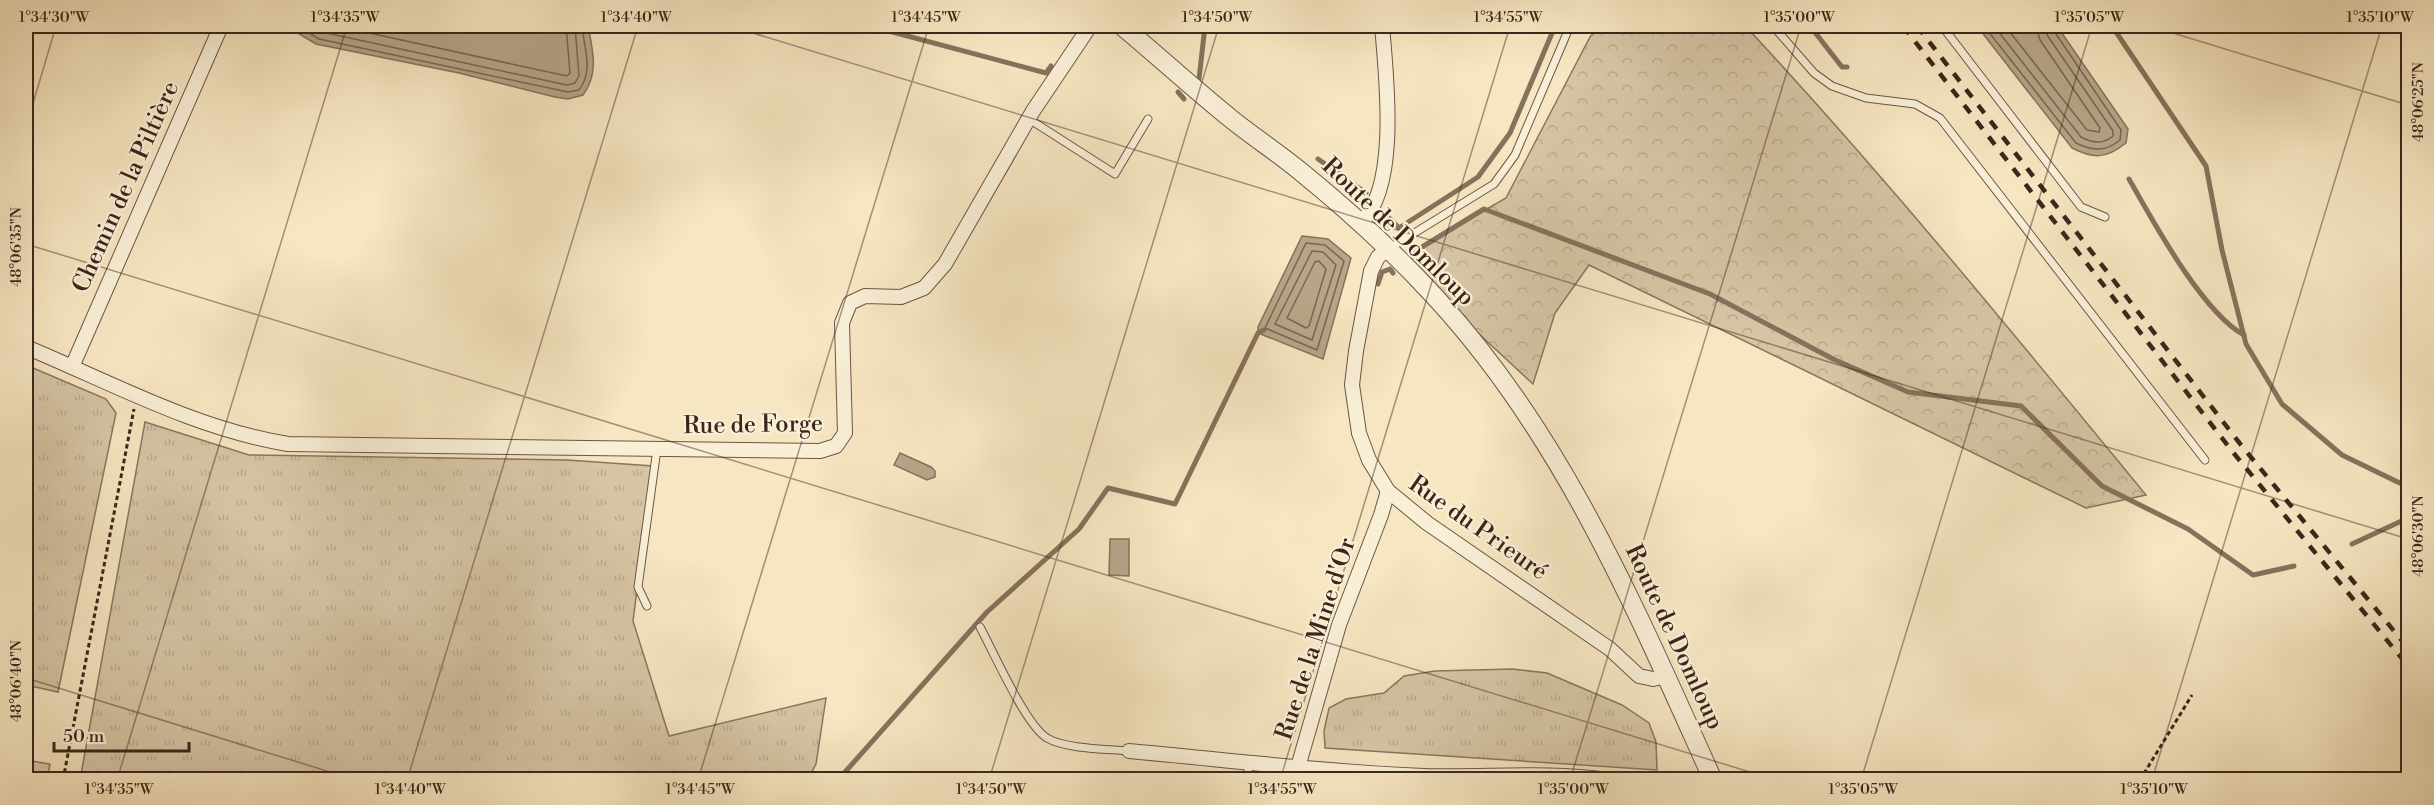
<svg xmlns="http://www.w3.org/2000/svg" width="2434" height="805" viewBox="0 0 2434 805" font-family="'Libre Bodoni',serif">
<style>
.grass{fill:url(#grass-tufts);stroke:#887660;stroke-width:1.5}
.forest{fill:url(#forest-crowns);stroke:#887660;stroke-width:1.5}
.water{fill:#b6a588;stroke:#85725c;stroke-width:1.5}
.lines{fill:none;stroke-linecap:round;stroke-linejoin:round}
.shore{stroke:#786651;stroke-width:1.5}
.stream{stroke:#85725c;stroke-width:5}
.service-casing{stroke:#6a5644;stroke-width:9}
.minor-casing{stroke:#6a5644;stroke-width:16}
.tertiary-casing{stroke:#6a5644;stroke-width:20}
.path{stroke:#3b261a;stroke-width:3;stroke-dasharray:4.5 3;stroke-linecap:butt}
.service{stroke:#f9efd7;stroke-width:7}
.minor{stroke:#f9efd7;stroke-width:14}
.tertiary{stroke:#f9efd7;stroke-width:18}
.rail{stroke:#3b261a;stroke-width:4.5;stroke-dasharray:10 10;stroke-linecap:butt}
.ticks{fill:none;stroke:#3b261a;stroke-width:1.5;stroke-opacity:0.45}
.labels{text-anchor:middle;dominant-baseline:central;stroke-width:4.5;stroke-linejoin:round;paint-order:stroke}
.street-label{font-size:24px;fill:#3b261a;stroke:#f9efd7}
.neatline{fill:none;stroke:#3b261a;stroke-width:2}
.ticks-label{font-size:15px;text-anchor:middle;fill:#3b261a}
</style>
<defs>
<pattern id="grass-tufts" width="24" height="20" patternUnits="userSpaceOnUse" patternTransform="scale(1.5)"><rect width="24" height="20" fill="#d6c5a5"/><path d="M3 7l-1-3M5 7V3M7 7l1-3M15 17l-1-3M17 17v-4M19 17l1-3" fill="none" stroke="#b9a98d"/></pattern>
<pattern id="forest-crowns" width="20" height="18" patternUnits="userSpaceOnUse" patternTransform="scale(1.5)"><rect width="20" height="18" fill="#d6c5a5"/><path d="M2 6a3 3 0 1 1 6 0M12 15a3 3 0 1 1 6 0" fill="none" stroke="#b9a98d"/></pattern>
</defs>
<rect width="100%" height="100%" fill="#f6e6c1"/>
<filter id="stains"><feTurbulence type="fractalNoise" baseFrequency=".00333" numOctaves="4"/><feColorMatrix values="0 0 0 0 .2 0 0 0 0 .09 0 0 0 0 .02 0 0 0 .5 -.17"/></filter>
<radialGradient id="worn" r=".72"><stop offset=".6" stop-color="#630" stop-opacity="0"/><stop offset="1" stop-color="#630" stop-opacity=".3"/></radialGradient>
<g class="grass">
<polygon points="26,365 106,399 116,413 58,692 26,685"/>
<polygon points="145,422 249,455 567,460 653,466 633,621 669,736 826,698 816,764 808,779 80,780"/>
<polygon points="1512,669 1547,673 1622,705 1649,723 1656,742 1657,770 1325,748 1324,731 1329,708 1346,699 1384,693 1404,676 1435,671"/>
<polygon points="26,760 50,764 47,779 26,779"/>
</g>
<path class="forest" d="M1600 26H1742L1751 32C1889 181 2017 338 2146 495L2086 508 1589 265 1555 313 1533 384 1399 260 1506 198 1590 37Z"/>
<g class="water">
<path d="M286 26H588C593 51 599 73 583 95L568 99 555 97 459 73 316 44Z"/>
<path d="M1977 26H2057L2128 129 2126 143C2106 159 2094 159 2072 148Z"/>
<polygon points="1302,236 1328,239 1351,258 1323,359 1258,333 1258,327"/>
<polygon points="900,453 931,467 935,471 935,477 927,480 894,465"/>
<polygon points="1110,539 1129,539 1129,576 1109,575"/>
</g>
<g class="lines">
<g class="shore">
<path d="M297 26 319 39 568 92 579 90C594 71 584 48 582 26"/>
<polyline points="312,26 322,32 567,85 575,83 579,76 575,26"/>
<polyline points="337,26 567,76 570,73 566,26"/>
<path d="M1984 26 2076 143C2092 151 2106 152 2120 140L2121 130 2054 31 2053 26"/>
<path d="M1994 26 2081 137C2092 143 2103 145 2113 136V131L2047 35 2045 26"/>
<polyline points="2005,26 2087,130 2099,132 2100,128 2040,40 2036,26"/>
<polygon points="1306,243 1325,245 1344,261 1317,350 1265,328"/>
<polygon points="1312,251 1323,252 1336,265 1312,340 1275,324"/>
<polygon points="1319,261 1326,269 1309,326 1306,328 1287,318 1315,262"/>
</g>
<g class="stream">
<polyline points="870,26 1046,73 1051,66"/>
<polyline points="1810,26 1842,67 1847,67"/>
<polyline points="2112,26 2206,166 2222,250 2246,344 2282,404 2342,455 2408,487"/>
<polyline points="1199,79 1205,26"/>
<polyline points="1178,92 1184,99"/>
<polyline points="1318,159 1366,193"/>
<path d="M2129 179C2153 221 2202 312 2244 335"/>
<polyline points="1385,214 1399,228 1478,177 1510,133 1555,26"/>
<polyline points="1422,247 1484,209 1710,294 1833,359 1908,392 2021,406 2102,486 2188,529 2253,575 2294,566"/>
<polyline points="1378,284 1382,272 1390,269 1393,273"/>
<polyline points="2352,544 2408,518"/>
<polyline points="838,780 987,612 1079,529 1108,488 1175,504 1258,333 1264,330"/>
</g>
<g class="service-casing">
<g id="service">
<polyline points="1773,26 1814,73 1832,86 1866,98 1915,104 1940,118 2205,460"/>
<polyline points="1942,26 2081,207 2105,217"/>
<polyline points="1029,119 1115,174 1148,119"/>
<polyline points="1390,248 1494,184 1515,155 1570,26"/>
<polyline points="647,606 638,587 657,449"/>
<path d="M980 627C993 651 1026 726 1047 738 1065 749 1108 749 1129 751"/>
<polyline points="1247,780 1249,762"/>
</g>
</g>
<g class="minor-casing">
<g id="minor">
<path d="M1360 223C1400 189 1386 74 1382 26"/>
<polyline points="1388,249 1378,257 1371,271 1356,351 1352,385 1359,433 1369,460 1388,491 1427,523 1610,649 1639,676 1653,679 1666,676"/>
<path d="M26 347C112 383 196 429 288 444L820 451 836 446 845 433 842 323 850 303 865 296 901 297 924 288 945 264 1033 111 1090 26"/>
<polyline points="72,367 221,26"/>
<path d="M1129 751C1228 760 1326 772 1424 776 1485 778 1547 771 1607 780"/>
<polyline points="1298,767 1339,625 1381,515 1388,491"/>
</g>
</g>
<g class="tertiary-casing">
<path id="tertiary" d="M1122 26C1158 56 1193 88 1230 118 1252 136 1277 152 1300 171 1348 210 1394 252 1436 298 1564 437 1636 610 1713 780"/>
</g>
<g class="path">
<polyline points="63,780 134,409"/>
<polyline points="2140,780 2192,695"/>
</g>
<use href="#service" class="service"/>
<use href="#minor" class="minor"/>
<use href="#tertiary" class="tertiary"/>
<g class="rail">
<polyline points="1903,26 2232,451 2408,666"/>
<polyline points="1917,26 2241,445 2408,648"/>
</g>
</g>
<path class="ticks" d="M730 26 2408 539M2150 26 2408 105M26 127 56 26M26 244 1776 780M26 678 356 780M117 780 347 26M407 780 638 26M698 780 929 26M989 780 1219 26M1280 780 1510 26M1570 780 1801 26M1861 780 2092 26M2152 780 2382 26"/>
<g class="labels">
<g class="street-label">
<text transform="translate(126 187) rotate(-66)">Chemin de la Piltière</text>
<text transform="translate(1398 232) rotate(44)">Route de Domloup</text>
<text transform="translate(753 425) rotate(-1)">Rue de Forge</text>
<text transform="translate(1478 528) rotate(35)">Rue du Prieuré</text>
<text transform="translate(1674 637) rotate(65)">Route de Domloup</text>
<text transform="translate(1316 639) rotate(-72)">Rue de la Mine d'Or</text>
</g>
</g>
<rect width="2434" height="805" fill="none" stroke="#f6e6c1" stroke-width="66"/>
<path d="M54 742v9h135v-9" fill="none" stroke="#3b261a" stroke-width="3"/>
<text x="63" y="742" font-size="18" fill="#3b261a" stroke="#f9efd7" stroke-width="4.5" paint-order="stroke">50 m</text>
<rect x="33" y="33" width="2368" height="739" class="neatline"/>
<g class="ticks-label">
<text x="54" y="22">1°34'30"W</text>
<text x="345" y="22">1°34'35"W</text>
<text x="636" y="22">1°34'40"W</text>
<text x="926" y="22">1°34'45"W</text>
<text x="1217" y="22">1°34'50"W</text>
<text x="1508" y="22">1°34'55"W</text>
<text x="1799" y="22">1°35'00"W</text>
<text x="2089" y="22">1°35'05"W</text>
<text x="2380" y="22">1°35'10"W</text>
<text transform="translate(2418 102) rotate(-90)" y="5">48°06'25"N</text>
<text transform="translate(16 247) rotate(-90)" y="5">48°06'35"N</text>
<text transform="translate(2418 536) rotate(-90)" y="5">48°06'30"N</text>
<text transform="translate(16 681) rotate(-90)" y="5">48°06'40"N</text>
<text x="119" y="794">1°34'35"W</text>
<text x="410" y="794">1°34'40"W</text>
<text x="700" y="794">1°34'45"W</text>
<text x="991" y="794">1°34'50"W</text>
<text x="1282" y="794">1°34'55"W</text>
<text x="1573" y="794">1°35'00"W</text>
<text x="1863" y="794">1°35'05"W</text>
<text x="2154" y="794">1°35'10"W</text>
</g>
<rect width="100%" height="100%" filter="url(#stains)"/>
<rect width="100%" height="100%" fill="url(#worn)"/>
</svg>
